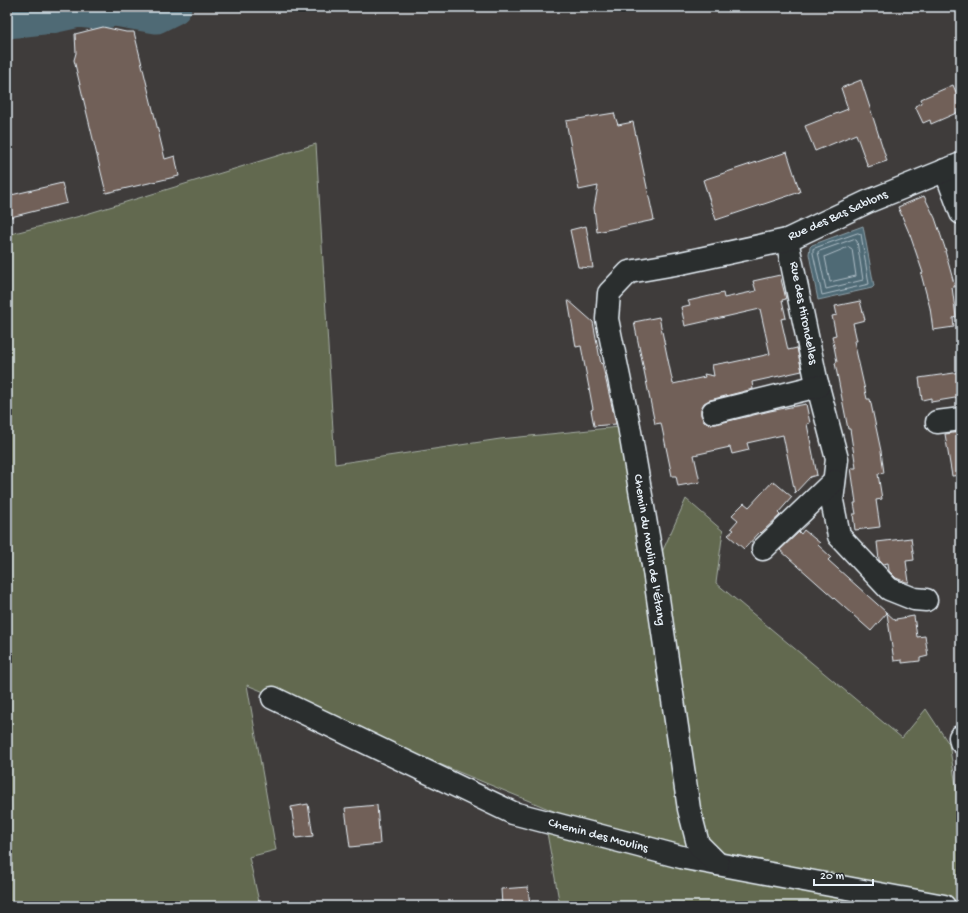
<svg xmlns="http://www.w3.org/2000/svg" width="968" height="913" viewBox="0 0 968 913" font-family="'Gochi Hand',sans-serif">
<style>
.green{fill:#62694f;stroke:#a5ada4}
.water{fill:#506a75;stroke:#8da0a9}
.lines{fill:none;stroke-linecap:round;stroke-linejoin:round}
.shore{stroke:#abbbc4;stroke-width:1}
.river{stroke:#506a75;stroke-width:35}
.building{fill:#716059;stroke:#e8f1f8}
.minor-casing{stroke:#e8f1f8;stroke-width:25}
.minor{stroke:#2a2d2e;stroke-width:22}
.labels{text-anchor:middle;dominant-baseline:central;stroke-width:3;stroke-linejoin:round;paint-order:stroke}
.street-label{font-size:13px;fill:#e8f1f8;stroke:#2a2d2e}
</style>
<rect width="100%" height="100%" fill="#3f3c3b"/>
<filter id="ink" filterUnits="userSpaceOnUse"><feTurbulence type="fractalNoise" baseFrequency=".025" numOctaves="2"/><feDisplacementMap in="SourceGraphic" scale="8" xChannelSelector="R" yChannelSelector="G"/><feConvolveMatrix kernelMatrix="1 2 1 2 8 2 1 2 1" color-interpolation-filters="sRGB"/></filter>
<g filter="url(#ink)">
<polygon class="green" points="316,144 335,464 500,439 629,426 654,570 686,499 723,531 716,583 902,738 926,709 949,744 961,814 961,906 560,906 547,833 632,844 593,821 595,828 247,685 276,850 249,857 260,906 7,906 7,235 80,216"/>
<polygon class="water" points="863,226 874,286 872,288 818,300 809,254 810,247 812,245"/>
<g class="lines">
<g class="shore">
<polygon points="858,233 861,234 869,284 822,295 813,253 813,249"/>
<polygon points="854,239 857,241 863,280 826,289 818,252"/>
<polygon points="849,247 852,249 856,276 830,282 825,257"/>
</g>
<polyline class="river" points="7,21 52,16 79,10 97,12 115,9 156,16 174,7"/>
</g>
<g class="building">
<polygon points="103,27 126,32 134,32 165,159 175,156 179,176 106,193 74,60 76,53 75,34"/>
<polygon points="861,80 887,161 868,167 856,134 815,151 805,126 848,109 841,88"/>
<polygon points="953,85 961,104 961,111 931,124 930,120 923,123 915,106 922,103 921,99"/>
<polygon points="614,113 618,125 633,122 654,220 597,232 594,208 598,186 579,190 566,121"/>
<polygon points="787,152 800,192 716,220 703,180"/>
<polygon points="62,183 67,203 7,218 7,196"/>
<polygon points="924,196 935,218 946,251 945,251 955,287 952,287 956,317 953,318 954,327 933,330 930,308 921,274 923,273 910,235 898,207"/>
<polygon points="586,226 589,242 593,268 578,267 570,230"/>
<polygon points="780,275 786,299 782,300 786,318 781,319 788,350 797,348 802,371 752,382 753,389 710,400 704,403 701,409 701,415 704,421 710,424 716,424 770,411 806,404 810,423 807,424 817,475 810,477 795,493 783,435 747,443 749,450 732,454 730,447 694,455 700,482 678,486 676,476 672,476 661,423 655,424 634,322 659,317 673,384 705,377 704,374 714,376 712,365 729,362 729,363 770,354 760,309 685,326 681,307 690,305 688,301 723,293 724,298 756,291 753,281"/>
<polygon points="568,300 593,322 601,364 602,363 616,424 594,426 591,410 593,409 581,346 576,347"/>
<polygon points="860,301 865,320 853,323 857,341 854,341 867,399 870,399 881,451 884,473 878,474 882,499 876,500 880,527 855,530 853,514 856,514 854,503 856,503 851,468 856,468 850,429 848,429 835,363 837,362 832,336 836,335 832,316 837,315 835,306"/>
<polygon points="961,372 961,397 931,402 931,398 922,400 919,378"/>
<polygon points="961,432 961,475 952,476 945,434"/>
<polygon points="773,481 792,497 778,513 780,515 761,533 760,532 744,549 728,535 734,530 731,528 738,520 732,515 744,503 749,507"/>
<polygon points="804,530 820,543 818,545 831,557 828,560 896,621 896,619 914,616 917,637 925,636 928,656 920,658 920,661 902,663 902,660 894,661 887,613 871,631 780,550 799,532 801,534"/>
<polygon points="911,538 914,560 906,561 909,582 906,582 896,578 889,571 888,563 883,564 879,560 877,542"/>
<polygon points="308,804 313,836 296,838 291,807"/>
<polygon points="377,805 380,844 350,847 345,808"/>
<polygon points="528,887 530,906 502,906 501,889"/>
</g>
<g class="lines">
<g class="minor-casing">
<g id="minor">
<polyline points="945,170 961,213"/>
<polyline points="787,240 816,379 837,459 832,501 839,536 889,589 914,599 926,600"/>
<polyline points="713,412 818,386"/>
<polyline points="937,422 961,419"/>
<polyline points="763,549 834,481"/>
<polyline points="273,698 513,813 685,858 944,906"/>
<polyline points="960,737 961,742"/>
<polyline points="718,864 698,844 689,809 654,571 629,426 607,319 609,293 629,272 681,263 787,240 867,202 961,164"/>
</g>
</g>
<use href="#minor" class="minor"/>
</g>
</g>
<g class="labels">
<g class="street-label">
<text transform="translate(838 216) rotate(-24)">Rue des Bas Sablons</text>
<text transform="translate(803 313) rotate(79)">Rue des Hirondelles</text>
<text transform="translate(649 550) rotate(81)">Chemin du Moulin de l'Étang</text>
<text transform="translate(598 836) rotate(15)">Chemin des Moulins</text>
</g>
</g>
<rect width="968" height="913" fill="none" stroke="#2a2d2e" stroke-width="24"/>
<rect x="12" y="12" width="944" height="889" fill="none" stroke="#e8f1f8" stroke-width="1.5" filter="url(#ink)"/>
<path d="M814 879v6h59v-6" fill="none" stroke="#e8f1f8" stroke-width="2"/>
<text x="820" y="879" font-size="12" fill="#e8f1f8" stroke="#2a2d2e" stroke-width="3" paint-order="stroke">20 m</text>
</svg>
